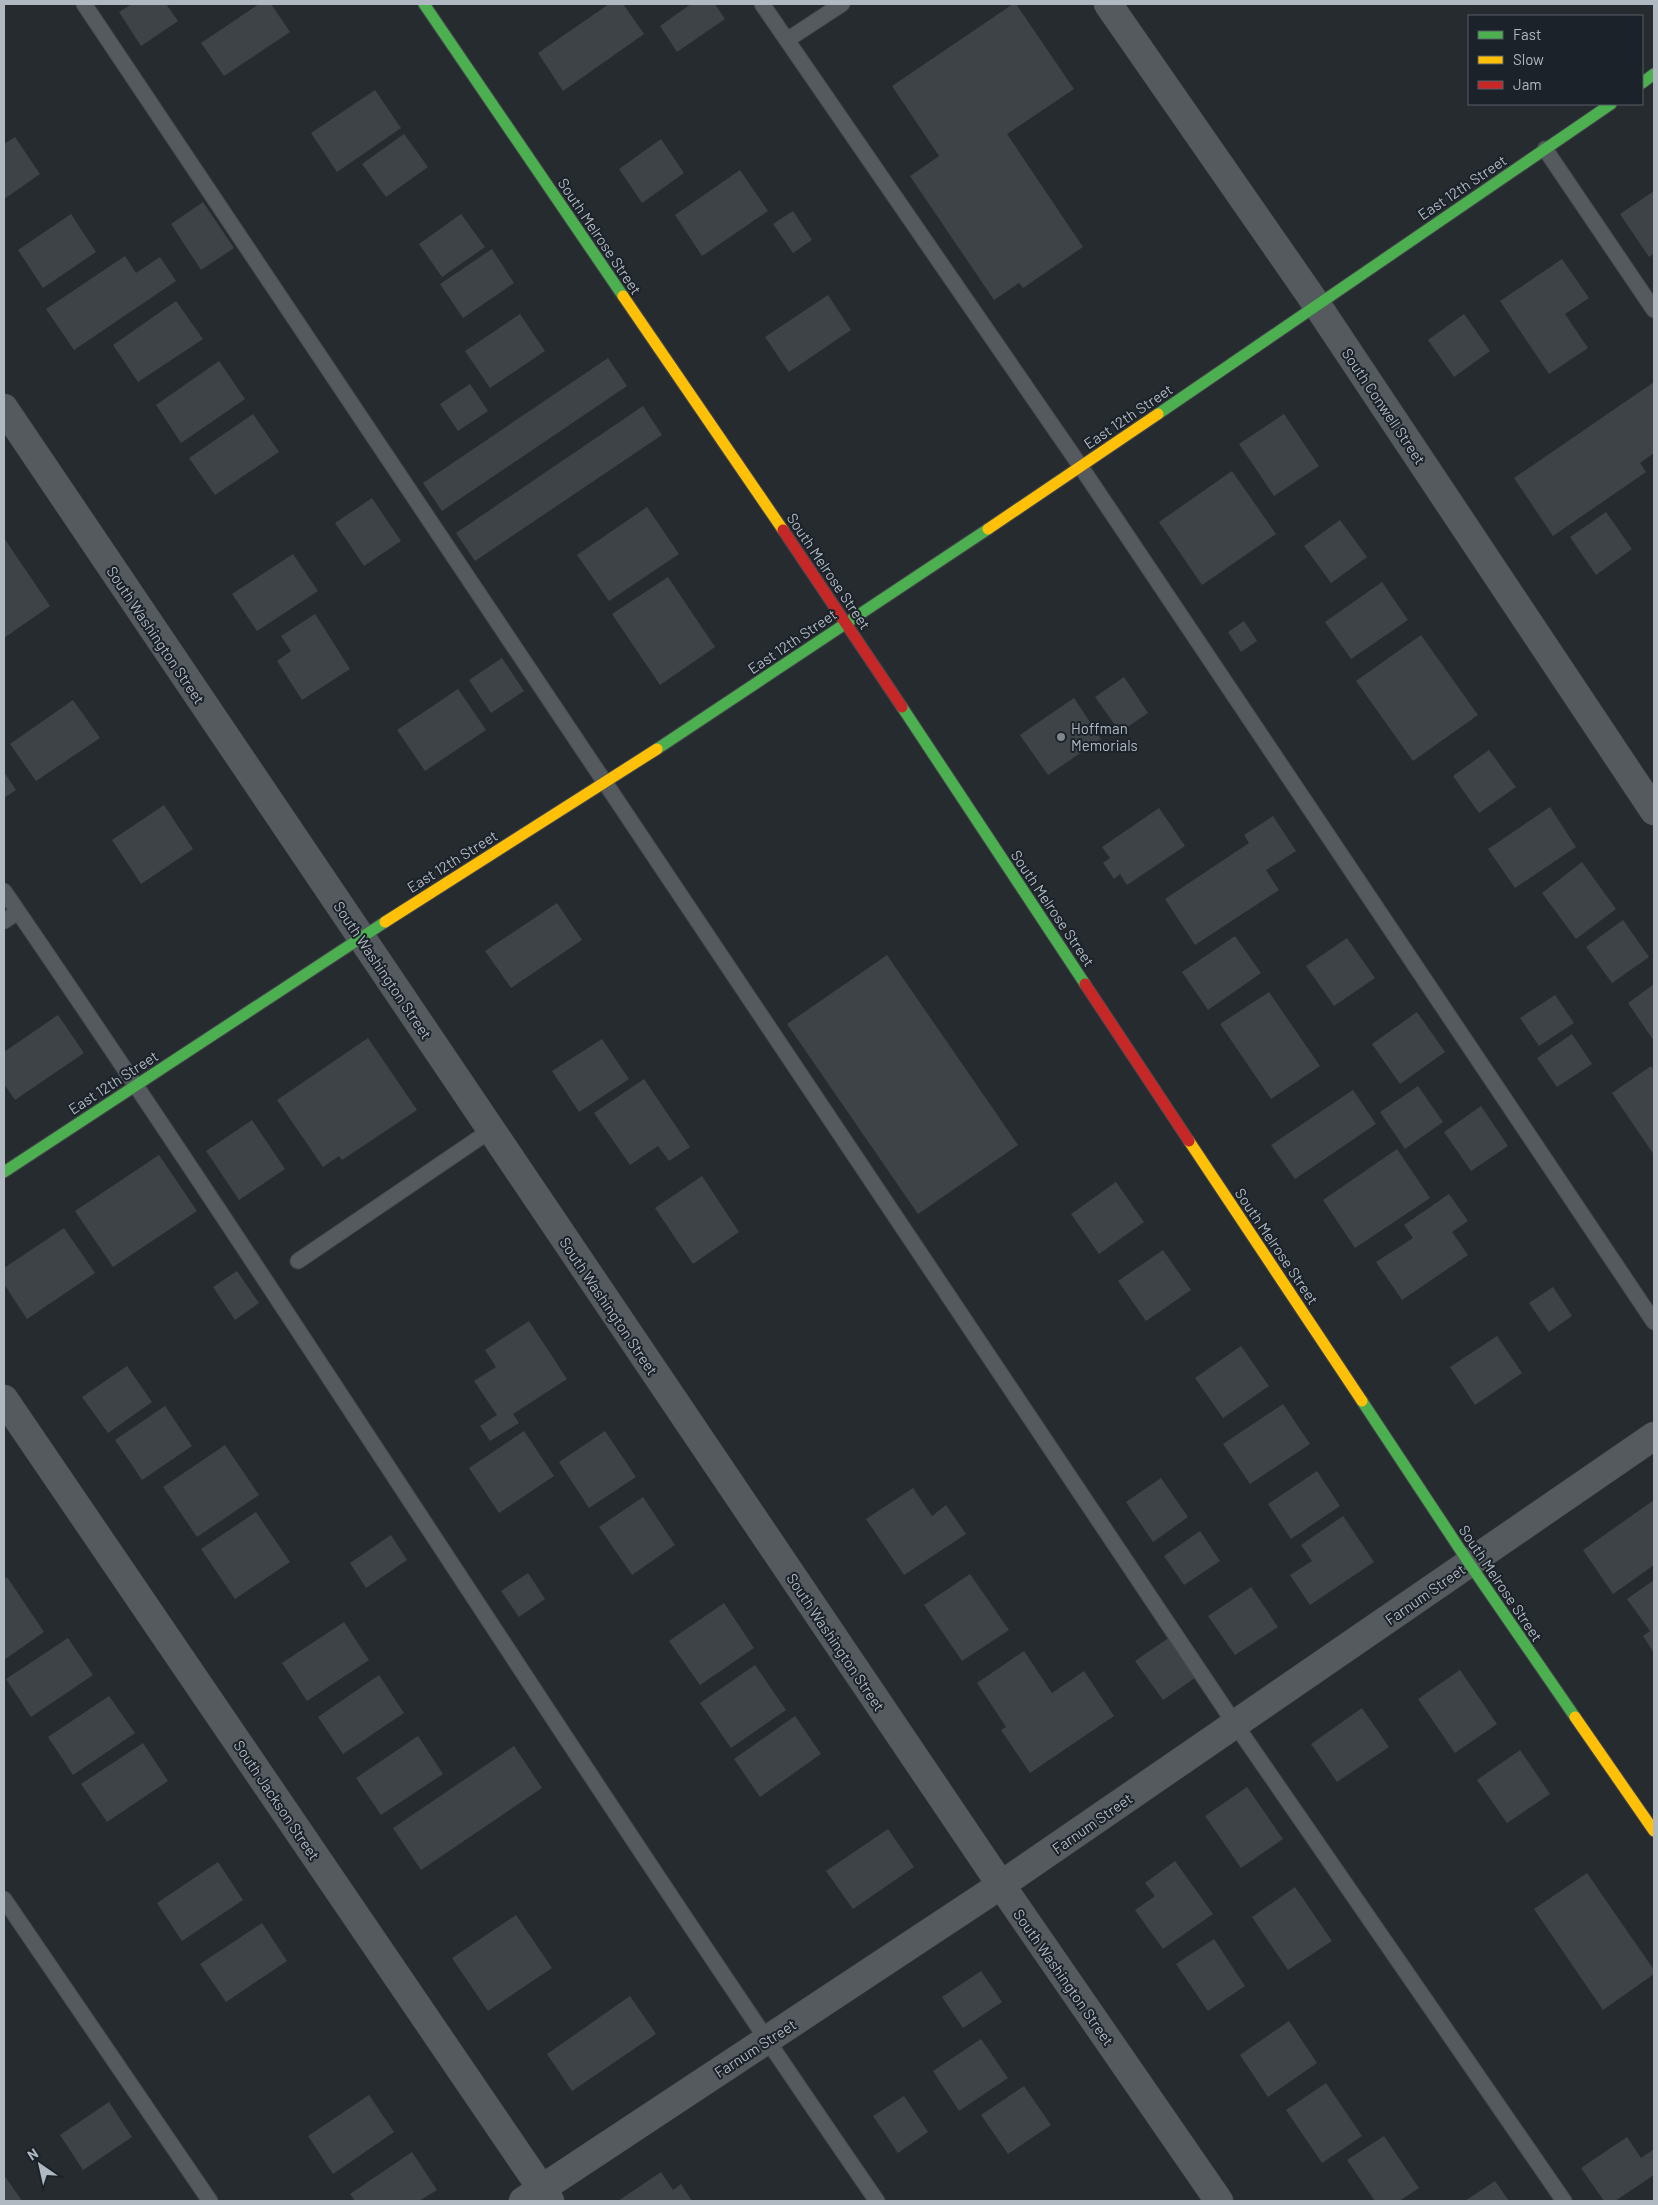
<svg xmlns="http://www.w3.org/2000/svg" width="1658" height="2205" viewBox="0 0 1658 2205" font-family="Barlow,sans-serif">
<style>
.building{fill:#3e4347}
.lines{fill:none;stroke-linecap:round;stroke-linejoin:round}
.lane-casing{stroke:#44474b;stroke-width:17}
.street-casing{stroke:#44474b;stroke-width:29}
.fast-casing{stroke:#44474b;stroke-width:13}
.slow-casing{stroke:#44474b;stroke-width:13}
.jam-casing{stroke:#44474b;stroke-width:13}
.lane{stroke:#555a5f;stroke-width:15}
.street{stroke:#555a5f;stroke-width:28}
.fast{stroke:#4caf50;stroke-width:11}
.slow{stroke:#ffc107;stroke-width:11}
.jam{stroke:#c62828;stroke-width:11}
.poi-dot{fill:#80878f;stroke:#1b2229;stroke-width:2}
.labels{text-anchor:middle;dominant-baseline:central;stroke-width:4;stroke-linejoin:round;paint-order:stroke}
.street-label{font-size:15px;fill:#b0b8c2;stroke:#1b2229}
.poi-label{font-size:15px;fill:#b0b8c2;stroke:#1b2229;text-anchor:start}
</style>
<rect width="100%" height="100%" fill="#262b30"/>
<g class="building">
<polygon points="132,4 166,4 178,21 141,46 119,12"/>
<polygon points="259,4 271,4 290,32 224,76 201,43"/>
<polygon points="609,4 623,4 644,34 563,91 538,53"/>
<polygon points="691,4 715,4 725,19 677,52 660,26"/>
<polygon points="1013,4 1016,4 1074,89 1007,134 1083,247 1023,288 1019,283 994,300 910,176 939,156 892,86"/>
<polygon points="375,90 401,128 337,172 311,133"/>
<polygon points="404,134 428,167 386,197 362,164"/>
<polygon points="15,137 40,174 4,199 4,144"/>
<polygon points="661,139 684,173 642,203 619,169"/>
<polygon points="740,170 768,211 702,256 675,215"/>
<polygon points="1654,191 1654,253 1649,257 1620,214"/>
<polygon points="203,202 234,248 201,270 171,224"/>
<polygon points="793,211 812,240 793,253 773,224"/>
<polygon points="71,214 96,252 43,288 18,250"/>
<polygon points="461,214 485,247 442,277 419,244"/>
<polygon points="492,249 514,283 463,318 440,284"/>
<polygon points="125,256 136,273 160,257 176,281 74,350 46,309"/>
<polygon points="1562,259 1589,298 1565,314 1588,348 1549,374 1500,301"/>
<polygon points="828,295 851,330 789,372 765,337"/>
<polygon points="176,301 203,339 138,382 113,345"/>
<polygon points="520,314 545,351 490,388 465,351"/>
<polygon points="1464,314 1490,351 1454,377 1428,340"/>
<polygon points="608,358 627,386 442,511 423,483"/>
<polygon points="219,361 245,399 181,443 156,405"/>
<polygon points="1654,382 1654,453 1640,463 1646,472 1553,536 1514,478"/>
<polygon points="470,384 488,411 458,431 440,404"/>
<polygon points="643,406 662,435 475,561 456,533"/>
<polygon points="253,414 279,452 215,495 189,458"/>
<polygon points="1284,414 1319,466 1274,496 1239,444"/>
<polygon points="1232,471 1276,534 1202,585 1159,522"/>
<polygon points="372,498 401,541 364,566 335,523"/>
<polygon points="647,507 679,554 609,601 577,555"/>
<polygon points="1606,512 1632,549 1596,575 1570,537"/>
<polygon points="1340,520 1367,557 1331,583 1304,546"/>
<polygon points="4,538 50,606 4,638"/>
<polygon points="293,554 318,591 257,631 232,594"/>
<polygon points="668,577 715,647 660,685 612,614"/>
<polygon points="1382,582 1408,620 1351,659 1325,622"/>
<polygon points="315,614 350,669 302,700 277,661 291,651 281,636"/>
<polygon points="1244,621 1257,641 1241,652 1228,632"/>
<polygon points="1421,635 1478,715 1413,761 1356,681"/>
<polygon points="502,658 524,691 491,713 469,680"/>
<polygon points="1124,677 1148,713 1120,732 1095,697"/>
<polygon points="458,689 486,730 425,771 397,730"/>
<polygon points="1074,698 1101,739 1048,775 1020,735"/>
<polygon points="73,700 100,738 36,781 10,744"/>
<polygon points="1489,750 1516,787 1479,813 1453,776"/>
<polygon points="4,772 16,790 4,798"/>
<polygon points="164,805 193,849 141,884 112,840"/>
<polygon points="1550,807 1576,847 1515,888 1488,849"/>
<polygon points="1159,808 1185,846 1127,885 1120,874 1114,879 1103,863 1110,858 1102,847"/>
<polygon points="1273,816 1296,851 1266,870 1279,890 1195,945 1165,899 1249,843 1244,835"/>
<polygon points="1582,862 1616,909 1576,939 1542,893"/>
<polygon points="557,903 582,940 511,988 485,951"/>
<polygon points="1623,920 1649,957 1612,983 1586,947"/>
<polygon points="1235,936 1261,973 1208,1010 1182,972"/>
<polygon points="1347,938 1375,978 1334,1006 1306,966"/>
<polygon points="887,955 1018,1145 918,1214 787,1024"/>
<polygon points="1654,984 1654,1041 1628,1003"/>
<polygon points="1269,992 1320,1066 1271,1099 1220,1024"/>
<polygon points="1555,995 1574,1023 1539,1046 1520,1018"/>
<polygon points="1417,1012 1445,1052 1400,1084 1372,1044"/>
<polygon points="58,1015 84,1053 15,1100 4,1084 4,1052"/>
<polygon points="1572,1034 1592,1064 1557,1087 1537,1058"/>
<polygon points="368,1038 417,1110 342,1160 339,1156 323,1167 277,1100"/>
<polygon points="602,1039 629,1079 579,1112 552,1071"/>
<polygon points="1651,1066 1654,1071 1654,1155 1612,1093"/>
<polygon points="644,1079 690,1147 669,1161 658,1146 630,1165 594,1113"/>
<polygon points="1418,1086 1443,1122 1405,1149 1380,1112"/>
<polygon points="1353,1090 1376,1124 1295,1179 1271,1145"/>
<polygon points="1481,1106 1508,1146 1471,1171 1444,1132"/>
<polygon points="252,1120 285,1169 239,1200 206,1151"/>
<polygon points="1397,1149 1430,1198 1355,1248 1323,1200"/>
<polygon points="159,1155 197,1211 113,1267 75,1211"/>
<polygon points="702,1176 739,1232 693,1264 655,1208"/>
<polygon points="1116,1182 1144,1222 1099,1254 1071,1214"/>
<polygon points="1449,1194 1468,1221 1452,1232 1468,1255 1402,1300 1376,1262 1413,1238 1404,1225"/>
<polygon points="64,1228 95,1273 27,1319 4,1284 4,1268"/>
<polygon points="1163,1250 1191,1290 1146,1321 1118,1281"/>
<polygon points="237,1271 259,1303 235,1320 213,1287"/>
<polygon points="1553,1287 1572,1316 1549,1332 1529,1303"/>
<polygon points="529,1321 567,1379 513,1414 519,1423 490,1441 480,1426 497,1415 474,1381 496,1367 485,1350"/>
<polygon points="1497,1336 1522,1373 1475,1405 1450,1367"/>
<polygon points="1241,1346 1269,1386 1223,1418 1195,1378"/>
<polygon points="127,1366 152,1402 108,1433 82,1397"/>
<polygon points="1283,1404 1310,1444 1250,1484 1223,1444"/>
<polygon points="165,1406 192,1446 142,1480 115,1440"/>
<polygon points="524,1431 554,1476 499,1513 469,1468"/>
<polygon points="605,1431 636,1477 589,1508 559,1462"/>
<polygon points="225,1445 259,1495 197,1537 163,1487"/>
<polygon points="1317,1471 1340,1506 1291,1539 1268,1504"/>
<polygon points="1161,1478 1188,1517 1153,1542 1126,1502"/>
<polygon points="913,1488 932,1516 946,1505 966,1534 904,1575 866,1519"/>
<polygon points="643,1497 675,1545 632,1575 599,1527"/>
<polygon points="1654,1500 1654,1565 1613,1594 1583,1550"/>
<polygon points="256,1512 290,1562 235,1599 201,1549"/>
<polygon points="1343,1516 1374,1562 1310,1605 1290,1575 1312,1561 1301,1545"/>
<polygon points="1200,1531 1220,1561 1184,1585 1164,1556"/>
<polygon points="391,1535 407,1560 366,1588 350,1563"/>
<polygon points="528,1573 545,1599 519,1617 501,1591"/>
<polygon points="970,1574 1009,1630 962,1661 924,1605"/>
<polygon points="7,1577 44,1632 4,1660 4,1579"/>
<polygon points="1654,1580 1654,1653 1643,1636 1650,1631 1627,1599"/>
<polygon points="1251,1587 1278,1627 1235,1655 1208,1616"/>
<polygon points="724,1603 754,1648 700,1685 669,1641"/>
<polygon points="344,1622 369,1660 307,1701 282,1663"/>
<polygon points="1170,1637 1198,1676 1163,1700 1135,1661"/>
<polygon points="68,1638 93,1675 31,1717 6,1679"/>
<polygon points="1024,1651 1052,1693 1084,1671 1114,1716 1030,1773 1001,1730 1006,1727 977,1683"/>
<polygon points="755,1665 786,1710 731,1748 700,1703"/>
<polygon points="1460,1670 1497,1724 1455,1753 1418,1699"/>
<polygon points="379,1675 404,1713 343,1754 318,1717"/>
<polygon points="109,1696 135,1733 73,1775 48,1737"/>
<polygon points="1362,1708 1389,1747 1337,1782 1311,1744"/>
<polygon points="795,1716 821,1754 760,1797 734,1759"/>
<polygon points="418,1736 443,1774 381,1815 356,1778"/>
<polygon points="143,1743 168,1781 107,1822 81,1784"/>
<polygon points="514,1746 542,1788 421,1870 393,1828"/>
<polygon points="1520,1750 1550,1794 1507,1823 1477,1780"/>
<polygon points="1247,1787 1283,1839 1241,1868 1205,1816"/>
<polygon points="888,1829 914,1867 853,1909 826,1871"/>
<polygon points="1175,1861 1213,1914 1163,1949 1135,1910 1155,1896 1145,1883"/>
<polygon points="218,1862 243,1900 182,1941 157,1903"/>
<polygon points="1587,1873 1654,1970 1654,1974 1603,2010 1534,1909"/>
<polygon points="1295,1887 1332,1941 1288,1970 1252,1917"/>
<polygon points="516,1915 552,1968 488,2011 452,1958"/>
<polygon points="262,1923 287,1961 226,2002 200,1964"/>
<polygon points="1214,1939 1245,1986 1208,2011 1176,1964"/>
<polygon points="981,1971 1002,2002 963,2028 942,1997"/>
<polygon points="630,1996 656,2034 572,2091 547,2054"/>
<polygon points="1289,2021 1317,2063 1268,2097 1240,2055"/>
<polygon points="981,2039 1008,2078 959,2111 933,2071"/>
<polygon points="1326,2083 1362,2136 1322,2163 1286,2110"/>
<polygon points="1024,2086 1051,2125 1008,2154 981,2115"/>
<polygon points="369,2095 394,2132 333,2174 308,2136"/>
<polygon points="904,2096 928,2132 898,2153 873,2116"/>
<polygon points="109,2102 132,2137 83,2170 60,2135"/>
<polygon points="1384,2136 1419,2188 1399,2201 1375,2201 1347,2160"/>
<polygon points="1627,2137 1641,2158 1654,2149 1654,2175 1615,2201 1604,2201 1581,2168"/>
<polygon points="412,2152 437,2190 419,2201 355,2201 350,2194"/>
<polygon points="661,2172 673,2190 681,2184 692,2201 618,2201"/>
<polygon points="4,2175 22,2201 4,2201"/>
<polygon points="1495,2181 1509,2201 1465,2201"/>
</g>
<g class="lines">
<g class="lane-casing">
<g id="lane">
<polyline points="84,4 1235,1724 1564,2201"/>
<polyline points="762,4 1081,467 1654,1322"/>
<polyline points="787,40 842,4"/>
<polyline points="1545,149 1654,310"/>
<path d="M4 891C301 1324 579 1769 877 2201"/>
<polyline points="4,921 18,912"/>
<polyline points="298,1261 491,1130"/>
<polyline points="4,1899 210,2201"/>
</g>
</g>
<g class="street-casing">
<g id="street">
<polyline points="1108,4 1317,305 1654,811"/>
<polyline points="4,408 1001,1885 1219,2201"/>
<polyline points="4,1399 550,2201"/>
<polyline points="523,2201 1001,1885 1654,1436"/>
</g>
</g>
<g class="fast-casing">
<g id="fast">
<polyline points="424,4 623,296"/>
<polyline points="1642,83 1654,74"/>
<polyline points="1158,414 1611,104"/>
<polyline points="902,707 1085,984"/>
<polyline points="657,749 988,529"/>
<polyline points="4,1172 385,922"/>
<polyline points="1362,1401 1469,1563 1575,1717"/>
</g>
</g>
<g class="slow-casing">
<g id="slow">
<polyline points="623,296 783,530"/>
<polyline points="988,529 1158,414"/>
<polyline points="385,922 657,749"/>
<polyline points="1189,1141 1362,1401"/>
<polyline points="1575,1717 1654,1831"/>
</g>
</g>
<g class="jam-casing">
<g id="jam">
<polyline points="783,530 902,707"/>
<polyline points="1085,984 1189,1141"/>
</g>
</g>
<use href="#lane" class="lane"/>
<use href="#street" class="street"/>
<use href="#fast" class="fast"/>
<use href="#slow" class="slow"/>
<use href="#jam" class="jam"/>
</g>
<circle class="poi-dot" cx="1061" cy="737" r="5"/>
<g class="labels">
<g class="street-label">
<text transform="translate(1462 187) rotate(-34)">East 12th Street</text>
<text transform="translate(600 236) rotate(56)">South Melrose Street</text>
<text transform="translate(1384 406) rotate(56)">South Conwell Street</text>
<text transform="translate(1128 416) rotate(-34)">East 12th Street</text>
<text transform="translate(829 571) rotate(56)">South Melrose Street</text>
<text transform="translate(156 635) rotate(56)">South Washington Street</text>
<text transform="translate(792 641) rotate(-34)">East 12th Street</text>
<text transform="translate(452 861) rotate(-32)">East 12th Street</text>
<text transform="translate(1053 908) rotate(56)">South Melrose Street</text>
<text transform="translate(383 970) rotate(56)">South Washington Street</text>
<text transform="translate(113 1082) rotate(-33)">East 12th Street</text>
<text transform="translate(1277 1246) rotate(56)">South Melrose Street</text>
<text transform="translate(609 1306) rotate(56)">South Washington Street</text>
<text transform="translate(1501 1583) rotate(56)">South Melrose Street</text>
<text transform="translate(1425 1594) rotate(-35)">Farnum Street</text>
<text transform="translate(836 1642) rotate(56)">South Washington Street</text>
<text transform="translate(277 1800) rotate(56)">South Jackson Street</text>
<text transform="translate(1092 1823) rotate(-35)">Farnum Street</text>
<text transform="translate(1064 1977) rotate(55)">South Washington Street</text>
<text transform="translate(755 2048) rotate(-33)">Farnum Street</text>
</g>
<g class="poi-label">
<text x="1071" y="728">Hoffman<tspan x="1071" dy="17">Memorials</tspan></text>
</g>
</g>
<rect width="1658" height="2205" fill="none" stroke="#b0b8c2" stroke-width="10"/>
<rect x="1468" y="15" width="175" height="90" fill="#1b2229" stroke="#575e66"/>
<rect x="1478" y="31" width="25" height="8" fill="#4caf50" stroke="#575e66"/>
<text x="1513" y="40" font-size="15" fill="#b0b8c2">Fast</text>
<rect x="1478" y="56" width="25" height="8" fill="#ffc107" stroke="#575e66"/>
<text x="1513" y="65" font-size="15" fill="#b0b8c2">Slow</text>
<rect x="1478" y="81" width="25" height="8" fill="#c62828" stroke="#575e66"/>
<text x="1513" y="90" font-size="15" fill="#b0b8c2">Jam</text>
<g transform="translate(40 2165) rotate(326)" stroke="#1b2229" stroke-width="4" paint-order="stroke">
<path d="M0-4L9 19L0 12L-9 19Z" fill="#b0b8c2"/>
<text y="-8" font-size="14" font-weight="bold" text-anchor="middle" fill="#b0b8c2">N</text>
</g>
</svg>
